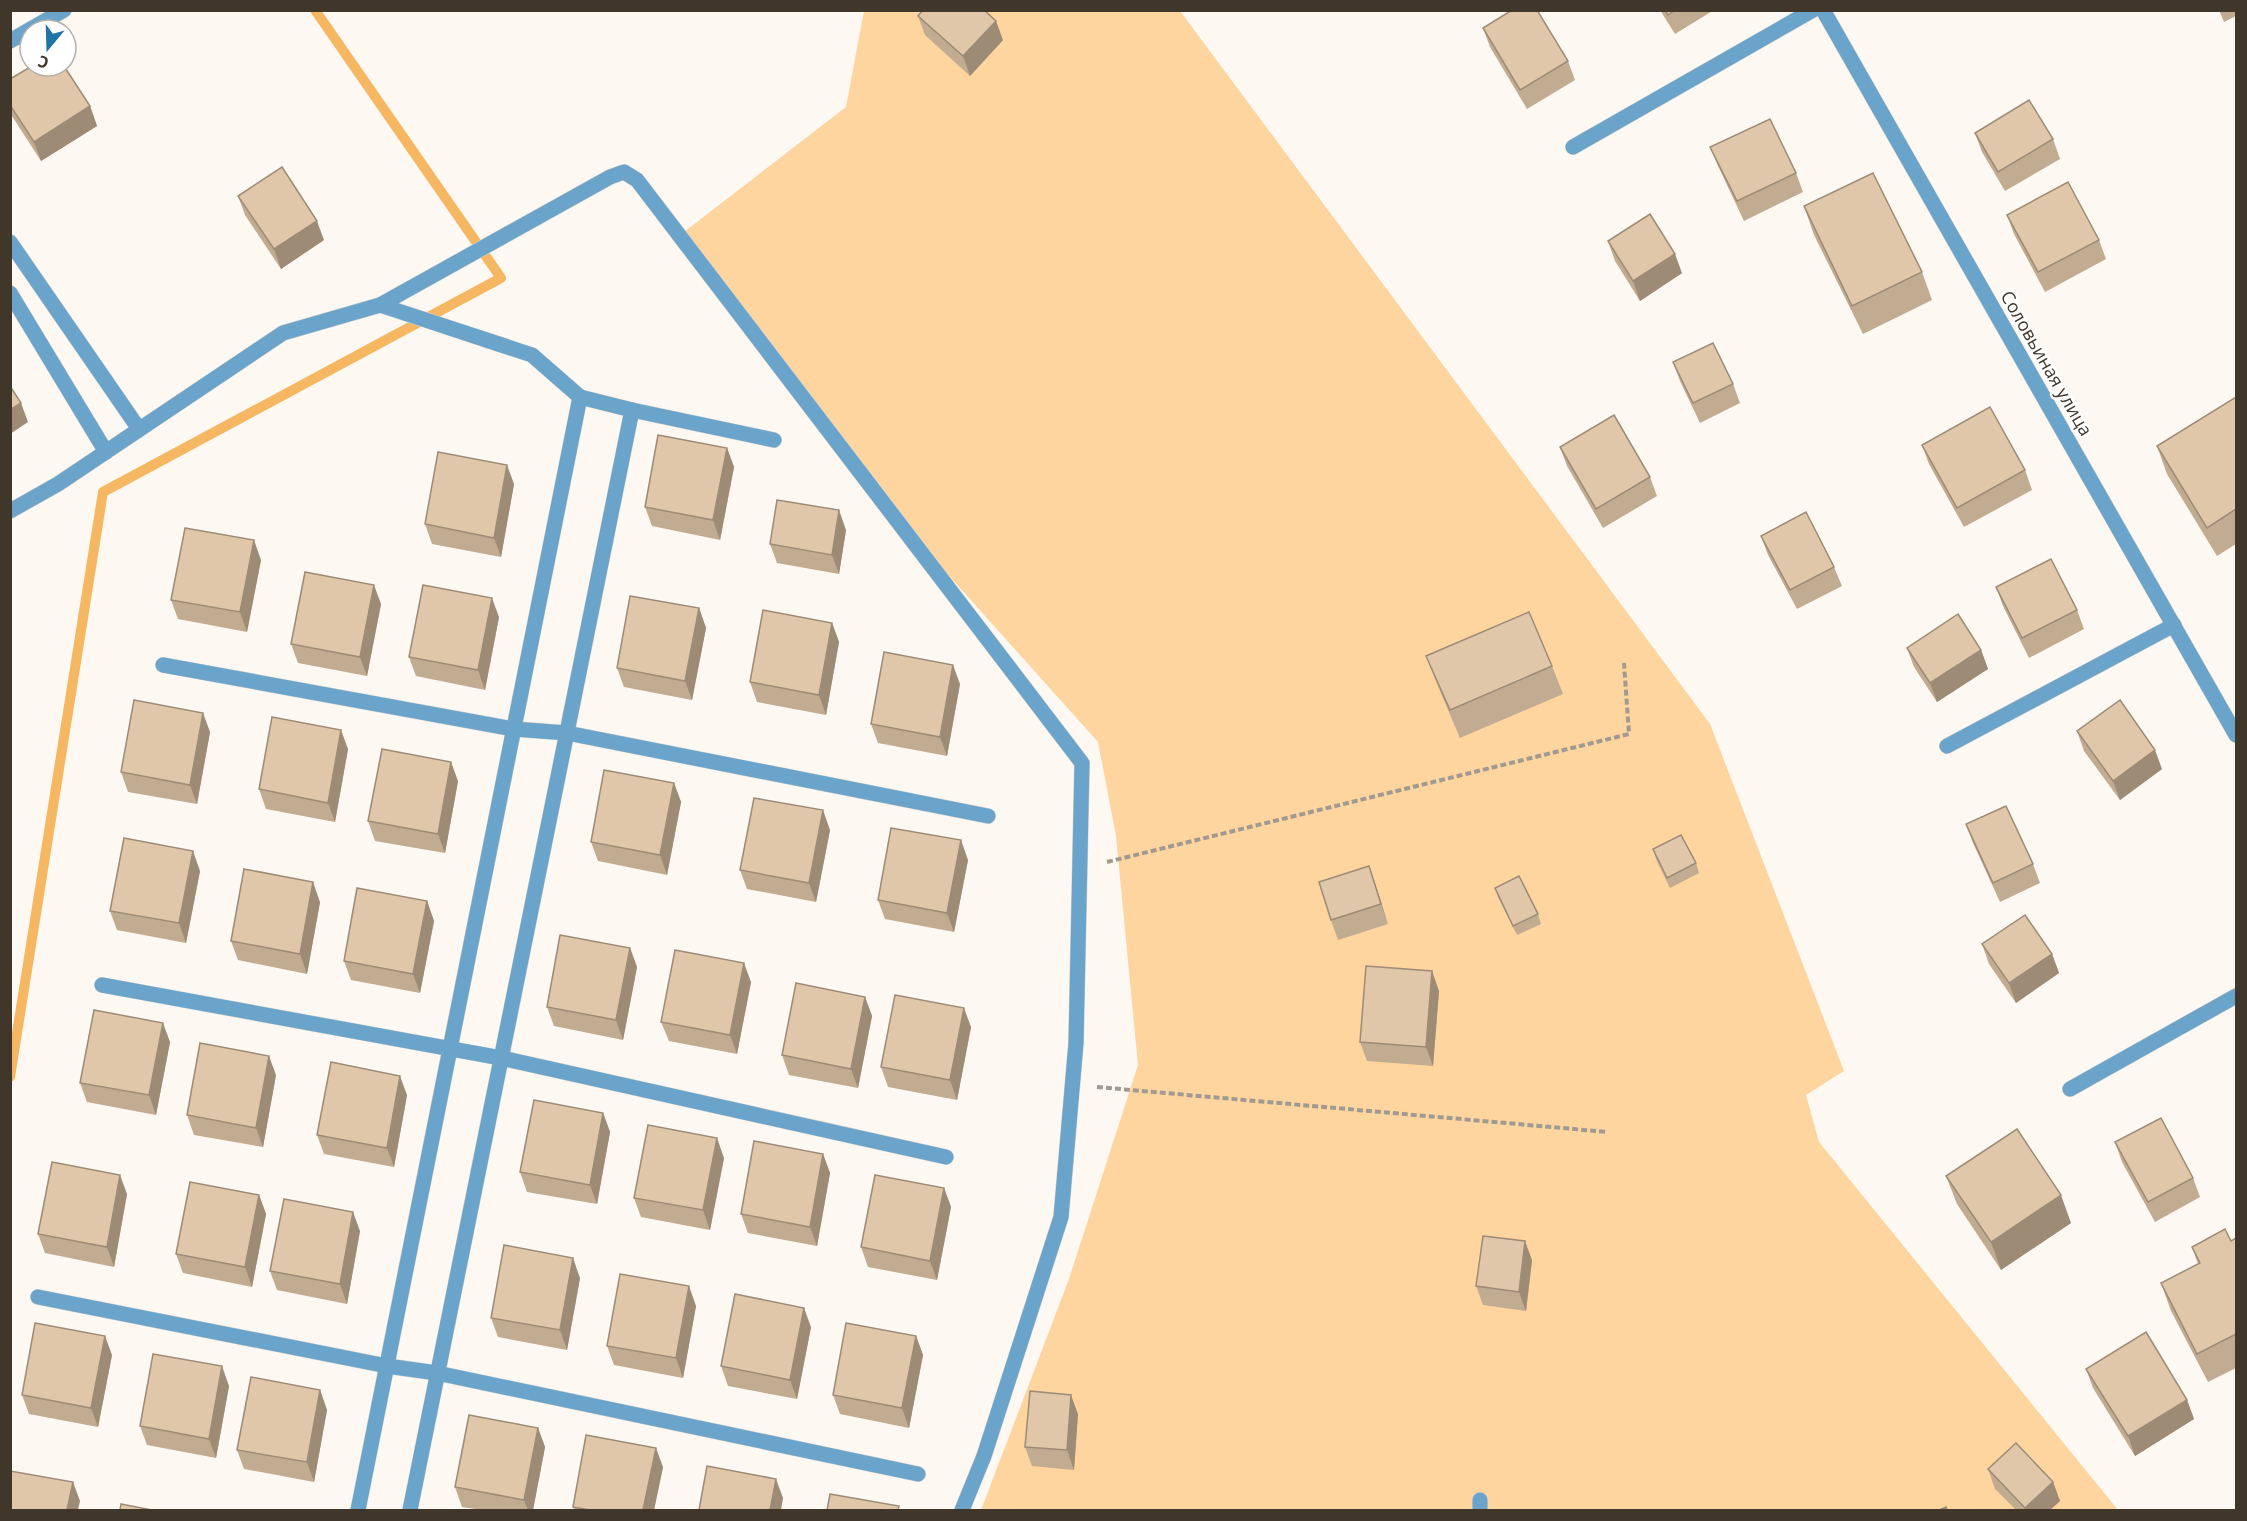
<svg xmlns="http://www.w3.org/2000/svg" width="2247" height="1521" viewBox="0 0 2247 1521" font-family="'Open Sans',sans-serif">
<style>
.green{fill:#fed49f}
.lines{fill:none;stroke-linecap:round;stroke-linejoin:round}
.stream{stroke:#f6b762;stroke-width:10}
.minor-casing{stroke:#dbd5ce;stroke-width:16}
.path{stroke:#a19a91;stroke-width:4;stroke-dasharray:6 3;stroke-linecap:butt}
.minor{stroke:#6aa4cb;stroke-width:15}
.wall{fill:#c1ab91}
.shaded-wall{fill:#9d8b76}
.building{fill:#e0c7a9;stroke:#9d8b76;stroke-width:1.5}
.labels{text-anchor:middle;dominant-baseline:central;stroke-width:5;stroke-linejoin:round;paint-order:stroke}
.street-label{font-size:18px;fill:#40362a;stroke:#fff}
</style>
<rect width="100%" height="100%" fill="#fdf8f2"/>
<polygon class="green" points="864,11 1180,11 1710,724 1844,1071 1806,1095 1819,1142 2118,1510 981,1510 1069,1279 1138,1065 1116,836 1098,742 873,491 684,232 846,107"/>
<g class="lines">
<polyline class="stream" points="10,1077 103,492 501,278 315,10"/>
<g class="minor-casing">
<g id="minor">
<polyline points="1823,10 2236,735"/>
<polyline points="10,41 64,10"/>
<polyline points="1573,147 1813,10"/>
<polyline points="10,242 139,429"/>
<polyline points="10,293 106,452"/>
<polyline points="380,305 610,177 624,172 637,180 1082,763 1076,1043 1061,1217 984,1456 962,1510"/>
<polyline points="632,410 774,440"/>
<polyline points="10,511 58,484 283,333 380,305 532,355 580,397"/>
<polyline points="163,665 514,729 567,733 988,816"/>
<polyline points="1947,746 2174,625"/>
<polyline points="102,985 501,1058 946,1157"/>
<polyline points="2070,1089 2236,996"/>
<polyline points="38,1297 387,1366 437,1373 918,1474"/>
<polyline points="358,1510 580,397 632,410 410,1510"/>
<polyline points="1480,1510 1480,1500"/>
</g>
</g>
<g class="path">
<polyline points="1107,862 1629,734 1624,663"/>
<polyline points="1097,1087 1608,1132"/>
</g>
<use href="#minor" class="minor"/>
</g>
<g class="wall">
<polygon points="1660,10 1714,10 1675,34"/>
<polygon points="2219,10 2236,10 2236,16 2224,22"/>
<polygon points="918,16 1003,40 970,76 925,35"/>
<polygon points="1483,28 1568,61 1575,80 1527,109 1490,47"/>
<polygon points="10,79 90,106 97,126 41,161 10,113"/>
<polygon points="1975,133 2053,139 2060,159 2005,191 1982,152"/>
<polygon points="1710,147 1796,173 1803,192 1744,221 1718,166"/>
<polygon points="238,196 324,240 281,269 245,215"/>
<polygon points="1804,206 1922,272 1932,300 1863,334 1814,235"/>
<polygon points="2007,215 2099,240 2106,259 2045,292 2014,234"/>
<polygon points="1608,241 1682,273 1640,301 1615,261"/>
<polygon points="1673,362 1733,384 1740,403 1700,423 1680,381"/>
<polygon points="2236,397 2236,544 2217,556 2167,474 2157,446"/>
<polygon points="1922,445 2025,470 2032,490 1964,527 1929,464"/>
<polygon points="1560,447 1650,477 1657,496 1603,528 1567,466"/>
<polygon points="727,448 734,467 720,540 652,526 645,507"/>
<polygon points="514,484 501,557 432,544 425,524"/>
<polygon points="846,530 839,574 777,563 770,544"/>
<polygon points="1761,536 1834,567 1842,586 1797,609 1768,555"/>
<polygon points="261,560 247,632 178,619 171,600"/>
<polygon points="1996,587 2077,610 2084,629 2029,658 2003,606"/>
<polygon points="381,604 367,676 298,663 291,644"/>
<polygon points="699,608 706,628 692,700 624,687 617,668"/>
<polygon points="499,617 485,690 416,676 409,657"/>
<polygon points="832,623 839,642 826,715 757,702 750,682"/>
<polygon points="1907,648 1981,650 1988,669 1937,702 1914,667"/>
<polygon points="1426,656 1552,666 1563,694 1460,738 1437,684"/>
<polygon points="960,684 947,756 878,743 871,724"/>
<polygon points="2077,731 2162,769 2120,800 2084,751"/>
<polygon points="210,732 197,804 128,792 121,772"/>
<polygon points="348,749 335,822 266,809 259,789"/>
<polygon points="458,781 445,853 375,841 368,821"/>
<polygon points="674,783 681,802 667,875 598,861 591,842"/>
<polygon points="1966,824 2033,864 2040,883 2000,902 1973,843"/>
<polygon points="830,830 816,902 747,889 740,870"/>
<polygon points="1653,849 1696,863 1699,873 1670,888 1656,859"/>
<polygon points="968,860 954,932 885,919 878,900"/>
<polygon points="1369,866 1388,924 1338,940 1331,920"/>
<polygon points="200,871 186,943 117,930 110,911"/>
<polygon points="1495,888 1538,914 1541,924 1517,935 1498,897"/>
<polygon points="427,901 434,921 420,993 351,980 344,961"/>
<polygon points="320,902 307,974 238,960 231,941"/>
<polygon points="1982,944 2052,954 2059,973 2016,1003 1989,964"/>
<polygon points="630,948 637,967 623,1040 554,1026 547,1007"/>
<polygon points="751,982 737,1054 669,1041 661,1022"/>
<polygon points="1439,991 1433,1066 1367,1061 1360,1042"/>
<polygon points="865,997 872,1016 858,1088 789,1075 782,1055"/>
<polygon points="971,1027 957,1100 888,1087 881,1067"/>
<polygon points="170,1042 156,1115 87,1102 80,1083"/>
<polygon points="276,1075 263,1147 194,1135 187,1115"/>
<polygon points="407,1095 394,1167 324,1154 317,1135"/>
<polygon points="603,1113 610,1132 597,1204 527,1192 520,1172"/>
<polygon points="2115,1142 2193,1178 2200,1197 2155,1222 2122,1162"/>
<polygon points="823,1154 830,1173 817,1246 748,1233 741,1214"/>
<polygon points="724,1158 710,1230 641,1217 634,1198"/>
<polygon points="1946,1176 2071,1223 2001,1270 1957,1204"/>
<polygon points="944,1188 951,1207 937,1280 868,1267 861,1247"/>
<polygon points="127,1194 114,1267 45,1253 38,1234"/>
<polygon points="259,1195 266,1214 252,1287 183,1273 176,1254"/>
<polygon points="360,1231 347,1304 277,1290 270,1271"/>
<polygon points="2236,1238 2236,1368 2208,1382 2171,1311 2161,1283 2198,1264 2192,1247 2231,1241"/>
<polygon points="1532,1260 1526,1311 1483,1305 1476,1286"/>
<polygon points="580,1278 567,1350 498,1337 491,1318"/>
<polygon points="696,1306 683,1378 614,1365 607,1346"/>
<polygon points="811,1327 797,1399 728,1386 721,1366"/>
<polygon points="916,1336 923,1355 909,1428 840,1414 833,1395"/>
<polygon points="112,1355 98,1427 29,1414 22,1395"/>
<polygon points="2086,1369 2187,1400 2194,1419 2135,1456 2093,1388"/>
<polygon points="229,1386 216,1458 147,1445 140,1426"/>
<polygon points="320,1390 327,1410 314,1482 244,1469 237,1450"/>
<polygon points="1078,1414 1074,1470 1032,1466 1025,1447"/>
<polygon points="538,1428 545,1447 533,1510 482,1510 462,1507 455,1487"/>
<polygon points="663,1467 654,1510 574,1510 573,1507"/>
<polygon points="1988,1469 2053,1482 2060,1501 2050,1510 2016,1510 1995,1489"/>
</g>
<g class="shaded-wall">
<polygon points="996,21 1003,40 970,76 963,56"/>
<polygon points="90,106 97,126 41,161 34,142"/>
<polygon points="317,221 324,240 281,269 274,249"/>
<polygon points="1675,254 1682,273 1640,301 1633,281"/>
<polygon points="21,403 28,422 10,434 10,410"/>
<polygon points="727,448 734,467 720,540 713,520"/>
<polygon points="507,465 514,484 501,557 494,538"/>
<polygon points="839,510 846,530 839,574 832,555"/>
<polygon points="254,540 261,560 247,632 240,612"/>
<polygon points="374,585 381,604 367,676 360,657"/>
<polygon points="492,598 499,617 485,690 478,670"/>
<polygon points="699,608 706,628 692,700 685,681"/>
<polygon points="832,623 839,642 826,715 819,695"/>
<polygon points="1981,650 1988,669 1937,702 1930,683"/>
<polygon points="953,665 960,684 947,756 940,737"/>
<polygon points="203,713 210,732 197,804 190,785"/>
<polygon points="341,730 348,749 335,822 328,803"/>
<polygon points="2155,750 2162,769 2120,800 2113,781"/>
<polygon points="451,762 458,781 445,853 438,834"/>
<polygon points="674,783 681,802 667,875 660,855"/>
<polygon points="823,810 830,830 816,902 809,883"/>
<polygon points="961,840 968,860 954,932 947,913"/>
<polygon points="193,851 200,871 186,943 179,923"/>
<polygon points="1369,866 1376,886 1388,924 1381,904"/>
<polygon points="313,882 320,902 307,974 300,954"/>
<polygon points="427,901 434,921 420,993 413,974"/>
<polygon points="630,948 637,967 623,1040 616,1020"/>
<polygon points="2052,954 2059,973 2016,1003 2009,983"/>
<polygon points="744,963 751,982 737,1054 730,1035"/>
<polygon points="1432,971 1439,991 1433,1066 1426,1047"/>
<polygon points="865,997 872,1016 858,1088 851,1069"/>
<polygon points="964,1008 971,1027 957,1100 950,1080"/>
<polygon points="163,1023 170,1042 156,1115 149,1095"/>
<polygon points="269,1056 276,1075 263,1147 256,1128"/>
<polygon points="400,1076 407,1095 394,1167 387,1148"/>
<polygon points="603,1113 610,1132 597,1204 590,1185"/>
<polygon points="717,1138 724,1158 710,1230 703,1210"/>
<polygon points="823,1154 830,1173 817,1246 810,1227"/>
<polygon points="120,1175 127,1194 114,1267 107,1247"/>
<polygon points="944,1188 951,1207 937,1280 930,1261"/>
<polygon points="259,1195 266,1214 252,1287 245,1267"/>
<polygon points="2061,1195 2071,1223 2001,1270 1991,1242"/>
<polygon points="353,1212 360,1231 347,1304 340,1284"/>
<polygon points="1525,1241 1532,1260 1526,1311 1519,1292"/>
<polygon points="573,1258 580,1278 567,1350 560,1330"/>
<polygon points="689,1286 696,1306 683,1378 676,1358"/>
<polygon points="804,1308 811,1327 797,1399 790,1380"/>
<polygon points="105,1336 112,1355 98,1427 91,1408"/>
<polygon points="916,1336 923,1355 909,1428 902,1408"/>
<polygon points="222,1366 229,1386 216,1458 209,1439"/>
<polygon points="320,1390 327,1410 314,1482 307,1462"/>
<polygon points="1071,1395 1078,1414 1074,1470 1067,1450"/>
<polygon points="2187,1400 2194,1419 2135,1456 2128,1436"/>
<polygon points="538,1428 545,1447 533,1510 528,1510 524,1500"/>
<polygon points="656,1448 663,1467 654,1510 643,1510"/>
<polygon points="776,1479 783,1498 781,1510 770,1510"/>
<polygon points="73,1482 80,1501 78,1510 67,1510"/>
<polygon points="2053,1482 2060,1501 2050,1510 2026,1510 2025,1508"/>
</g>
<g class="building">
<polygon points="923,10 984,10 996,21 963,56 918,16"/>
<polygon points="1512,10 1537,10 1568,61 1520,90 1483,28"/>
<polygon points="1665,10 1675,10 1668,15"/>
<polygon points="32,66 64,66 90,106 34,142 10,105 10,79"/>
<polygon points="2029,100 2053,139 1998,172 1975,133"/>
<polygon points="1770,119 1796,173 1737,201 1710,147"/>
<polygon points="282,167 317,221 274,249 238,196"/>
<polygon points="1873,173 1922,272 1852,306 1804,206"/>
<polygon points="2068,182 2099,240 2038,272 2007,215"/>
<polygon points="1650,214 1675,254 1633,281 1608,241"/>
<polygon points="1713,343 1733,384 1693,403 1673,362"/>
<polygon points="10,386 21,403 10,410"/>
<polygon points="2236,397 2236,509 2207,528 2157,446"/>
<polygon points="1990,407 2025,470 1957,508 1922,445"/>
<polygon points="1614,415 1650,477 1596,509 1560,447"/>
<polygon points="658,435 727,448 713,520 645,507"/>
<polygon points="438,452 507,465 494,538 425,524"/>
<polygon points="777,500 839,510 832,555 770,544"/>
<polygon points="1806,512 1834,567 1790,590 1761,536"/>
<polygon points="185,528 254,540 240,612 171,600"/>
<polygon points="2051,559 2077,610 2022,638 1996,587"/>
<polygon points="305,572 374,585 360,657 291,644"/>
<polygon points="423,585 492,598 478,670 409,657"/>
<polygon points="630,596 699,608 685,681 617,668"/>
<polygon points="763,610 832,623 819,695 750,682"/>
<polygon points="1529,612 1552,666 1450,710 1426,656"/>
<polygon points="1958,614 1981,650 1930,683 1907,648"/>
<polygon points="884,652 953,665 940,737 871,724"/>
<polygon points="134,700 203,713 190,785 121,772"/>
<polygon points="2120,700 2155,750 2113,781 2077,731"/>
<polygon points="272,717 341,730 328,803 259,789"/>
<polygon points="382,749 451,762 438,834 368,821"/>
<polygon points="604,770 674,783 660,855 591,842"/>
<polygon points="754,798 823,810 809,883 740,870"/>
<polygon points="2006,806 2033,864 1993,883 1966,824"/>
<polygon points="891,828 961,840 947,913 878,900"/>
<polygon points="1681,835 1696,863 1667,878 1653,849"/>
<polygon points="124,838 193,851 179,923 110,911"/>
<polygon points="1369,866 1381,904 1331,920 1319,882"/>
<polygon points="244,869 313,882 300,954 231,941"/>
<polygon points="1519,876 1538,914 1513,926 1495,888"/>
<polygon points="357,888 427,901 413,974 344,961"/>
<polygon points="2025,915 2052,954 2009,983 1982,944"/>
<polygon points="560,935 630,948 616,1020 547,1007"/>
<polygon points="675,950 744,963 730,1035 661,1022"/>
<polygon points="1366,966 1432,971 1426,1047 1360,1042"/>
<polygon points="796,983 865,997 851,1069 782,1055"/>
<polygon points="895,995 964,1008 950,1080 881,1067"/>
<polygon points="94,1010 163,1023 149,1095 80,1083"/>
<polygon points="200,1043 269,1056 256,1128 187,1115"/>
<polygon points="331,1062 400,1076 387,1148 317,1135"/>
<polygon points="534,1100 603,1113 590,1185 520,1172"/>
<polygon points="2161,1118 2193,1178 2148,1202 2115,1142"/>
<polygon points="648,1125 717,1138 703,1210 634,1198"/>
<polygon points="2017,1129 2061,1195 1991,1242 1946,1176"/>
<polygon points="754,1141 823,1154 810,1227 741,1214"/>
<polygon points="52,1162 120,1175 107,1247 38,1234"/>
<polygon points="875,1175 944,1188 930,1261 861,1247"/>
<polygon points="190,1182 259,1195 245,1267 176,1254"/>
<polygon points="284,1199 353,1212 340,1284 270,1271"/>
<polygon points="2225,1229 2231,1241 2236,1238 2236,1334 2197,1354 2161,1283 2200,1263 2192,1247"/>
<polygon points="1483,1236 1525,1241 1519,1292 1476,1286"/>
<polygon points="504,1245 573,1258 560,1330 491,1318"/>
<polygon points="620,1274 689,1286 676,1358 607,1346"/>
<polygon points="735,1294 804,1308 790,1380 721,1366"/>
<polygon points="35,1323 105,1336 91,1408 22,1395"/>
<polygon points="846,1323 916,1336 902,1408 833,1395"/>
<polygon points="2146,1332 2187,1400 2128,1436 2086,1369"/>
<polygon points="153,1354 222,1366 209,1439 140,1426"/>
<polygon points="251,1377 320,1390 307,1462 237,1450"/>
<polygon points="1030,1391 1071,1395 1067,1450 1025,1447"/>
<polygon points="469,1415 538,1428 524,1500 455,1487"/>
<polygon points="586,1435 656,1448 643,1510 590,1510 573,1507"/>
<polygon points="2016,1443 2053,1482 2025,1508 1988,1469"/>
<polygon points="707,1466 776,1479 770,1510 699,1510"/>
<polygon points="10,1471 73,1482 67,1510 10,1510"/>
<polygon points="830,1494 899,1506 898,1510 827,1510"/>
<polygon points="121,1504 152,1510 120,1510"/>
<polygon points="1946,1507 1947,1510 1939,1510"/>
</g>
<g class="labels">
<g class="street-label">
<text transform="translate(2047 363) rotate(60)">Соловьиная улица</text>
</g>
</g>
<rect width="2247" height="1521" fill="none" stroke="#40362a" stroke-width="24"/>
<g transform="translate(48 48) rotate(199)"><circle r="28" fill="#ffffff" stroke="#b3afaa" stroke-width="1.5"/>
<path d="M0-4.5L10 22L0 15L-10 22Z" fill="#2175a5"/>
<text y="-9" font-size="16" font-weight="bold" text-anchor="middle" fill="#40362a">С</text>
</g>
</svg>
